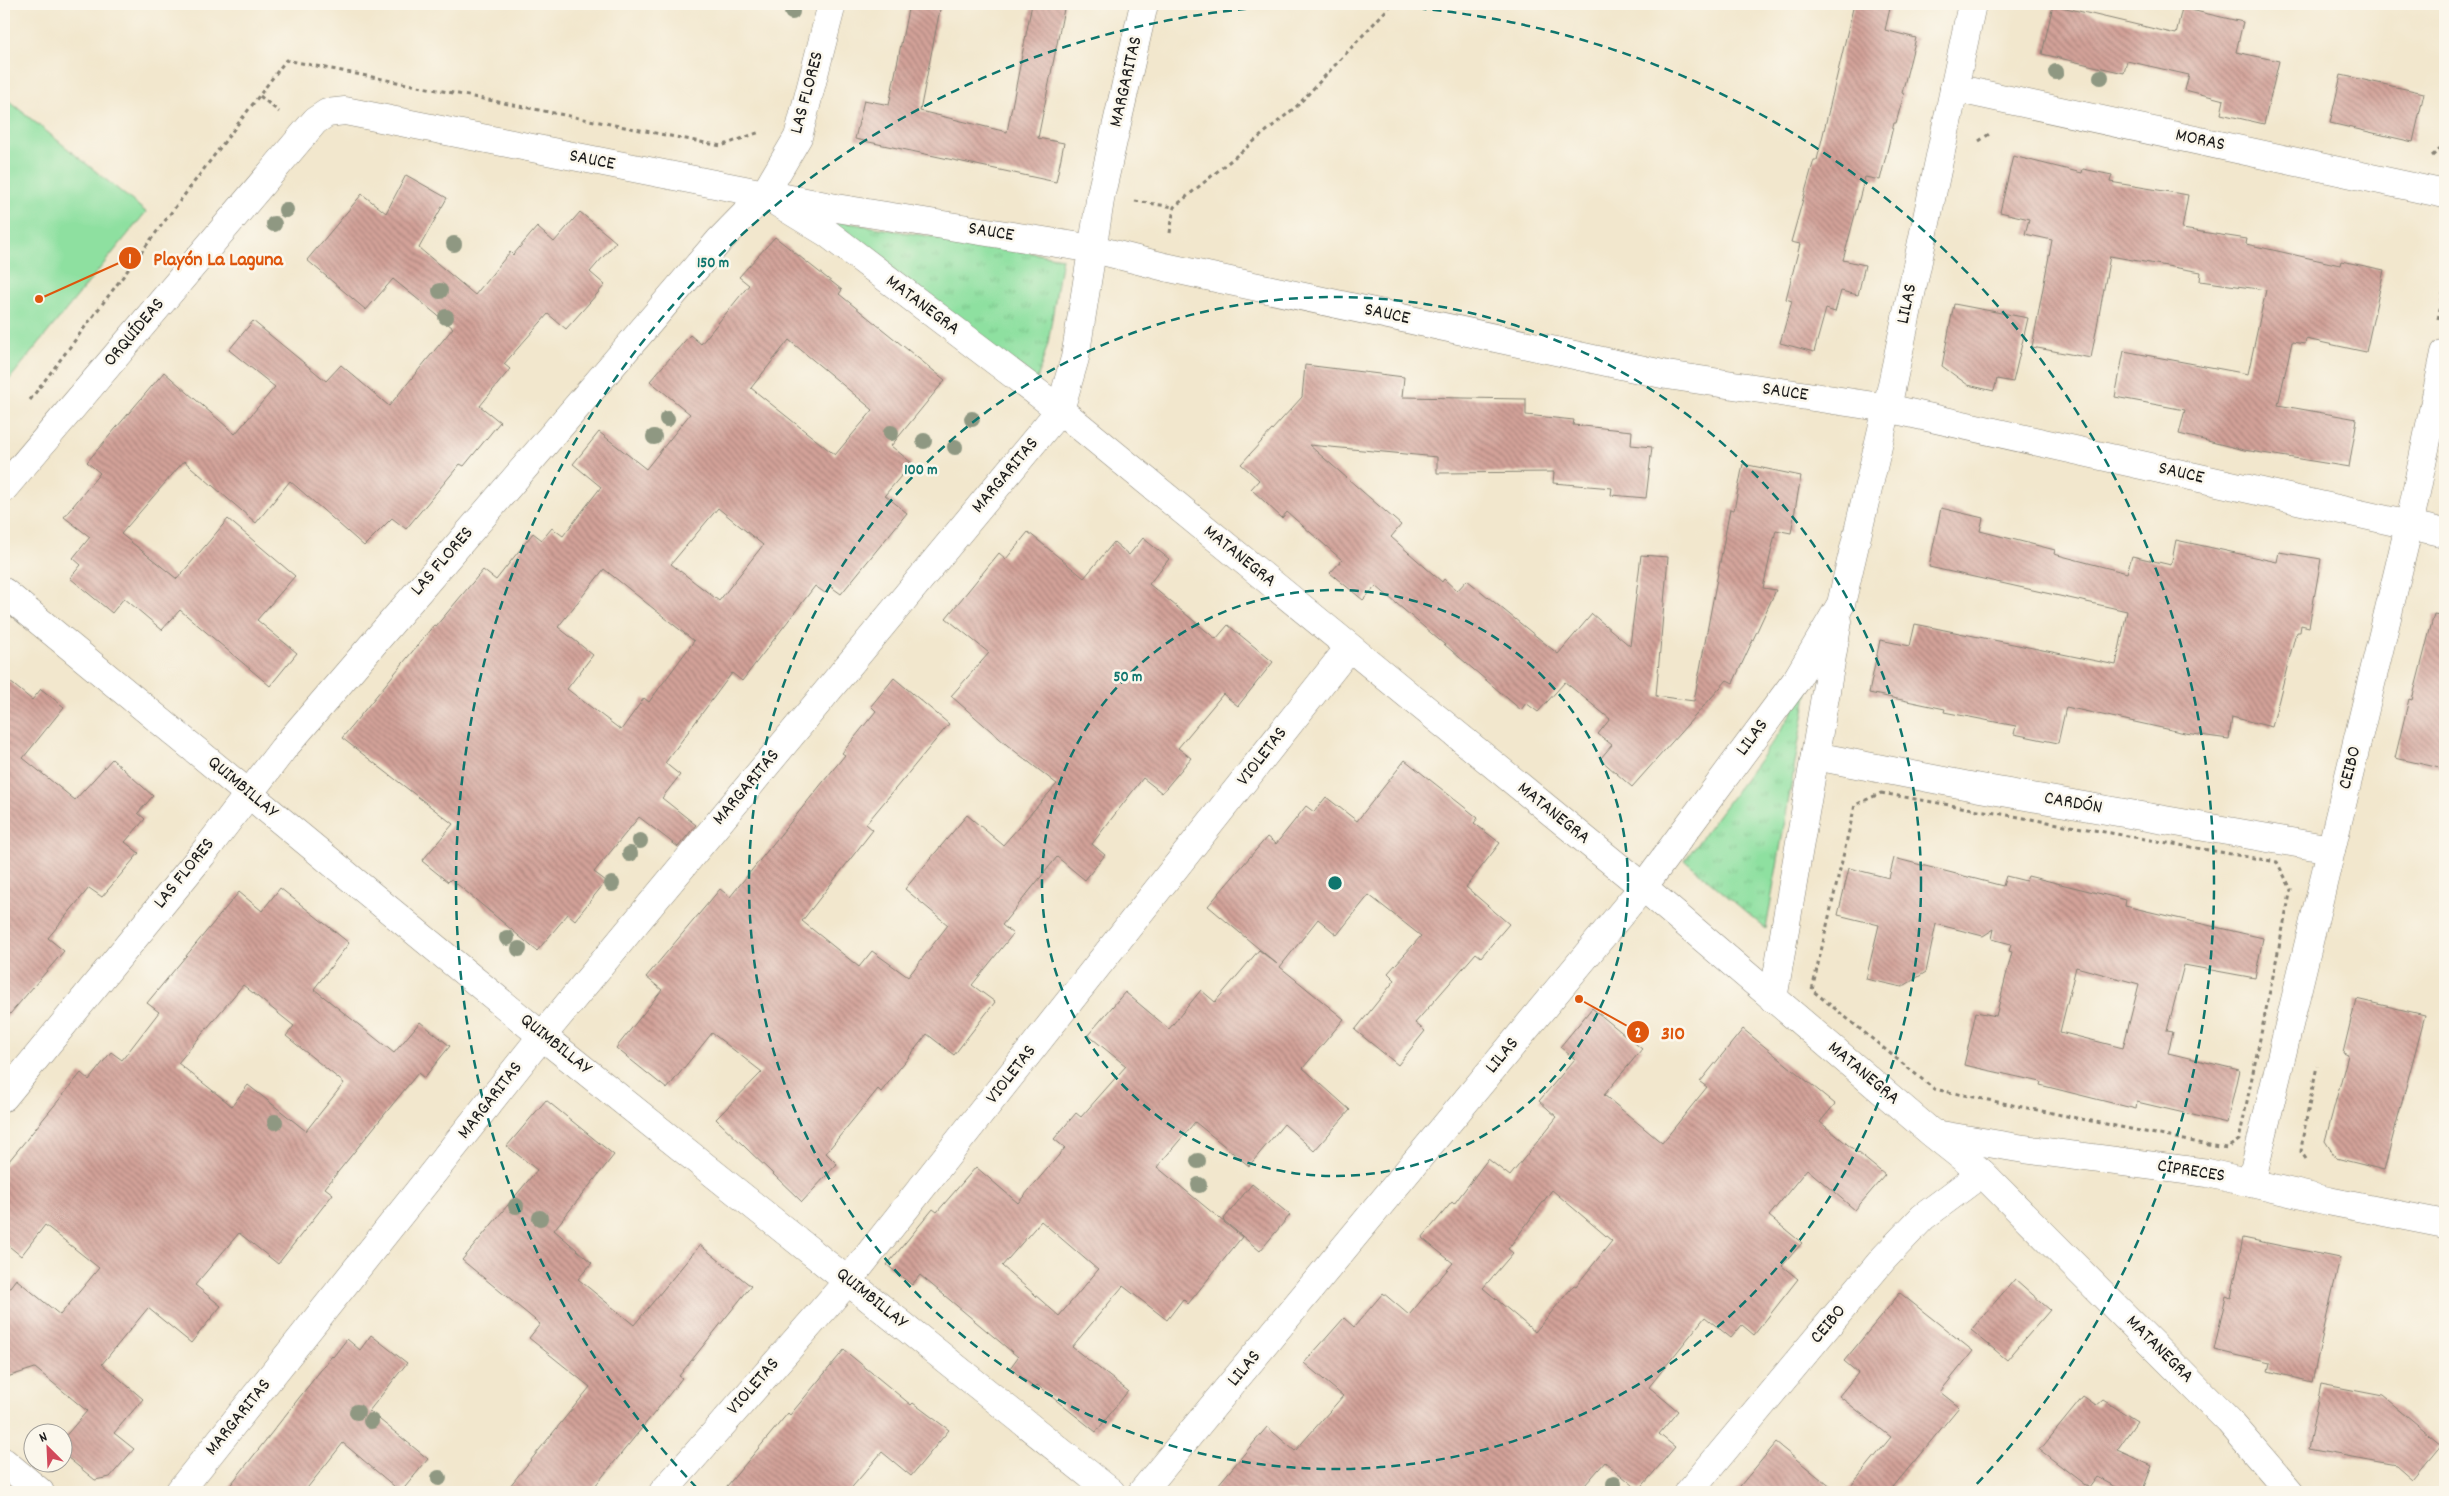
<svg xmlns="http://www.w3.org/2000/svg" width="2449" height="1496" viewBox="0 0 2449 1496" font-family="Dekko,sans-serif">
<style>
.park{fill:url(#park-tufts);stroke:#557e5e}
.pitch{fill:#8ee0a0;stroke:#557e5e}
.building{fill:url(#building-back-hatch);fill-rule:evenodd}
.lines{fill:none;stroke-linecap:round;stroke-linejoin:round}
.street-casing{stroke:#878274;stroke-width:29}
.secondary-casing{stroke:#878274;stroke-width:29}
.path{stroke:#878274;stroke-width:3;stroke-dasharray:4 4;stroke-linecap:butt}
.street{stroke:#fff;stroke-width:28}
.secondary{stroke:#fff;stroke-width:28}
.tree{fill:#8f9882}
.ring{fill:none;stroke:#0f766e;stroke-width:2.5;stroke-dasharray:9 6}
.labels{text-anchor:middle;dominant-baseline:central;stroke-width:5;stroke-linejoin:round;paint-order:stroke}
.street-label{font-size:19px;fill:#1c1c1c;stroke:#fbf7ec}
.centre{fill:#0f766e;stroke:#fbf7ec;stroke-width:2.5}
.ring-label{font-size:15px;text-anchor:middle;font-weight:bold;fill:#0f766e;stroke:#fbf7ec;stroke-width:5;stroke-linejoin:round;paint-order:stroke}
.leader{fill:none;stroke:#de560d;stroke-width:2}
.callout-dot{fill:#de560d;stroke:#fbf7ec;stroke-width:2}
.mark-label{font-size:15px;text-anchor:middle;font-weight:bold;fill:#fff}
.callout-label{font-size:20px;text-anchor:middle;font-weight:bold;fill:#de560d;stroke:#fbf7ec;stroke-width:5;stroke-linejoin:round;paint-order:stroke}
</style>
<defs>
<pattern id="park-tufts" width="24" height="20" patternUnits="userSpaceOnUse" patternTransform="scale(1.25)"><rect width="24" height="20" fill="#8ee0a0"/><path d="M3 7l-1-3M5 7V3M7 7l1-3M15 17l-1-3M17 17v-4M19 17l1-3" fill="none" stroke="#7ac089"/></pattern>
<pattern id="building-back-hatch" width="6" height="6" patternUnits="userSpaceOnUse" patternTransform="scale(1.25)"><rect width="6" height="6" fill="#d3a299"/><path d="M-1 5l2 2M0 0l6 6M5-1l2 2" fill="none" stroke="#aa837c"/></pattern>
</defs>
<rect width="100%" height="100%" fill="#fbf7ec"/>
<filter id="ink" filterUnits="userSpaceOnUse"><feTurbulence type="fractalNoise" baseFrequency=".02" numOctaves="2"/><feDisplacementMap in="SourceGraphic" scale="10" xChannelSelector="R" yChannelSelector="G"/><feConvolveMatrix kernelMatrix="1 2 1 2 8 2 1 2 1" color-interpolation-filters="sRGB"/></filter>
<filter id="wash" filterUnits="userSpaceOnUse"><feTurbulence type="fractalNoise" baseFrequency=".0096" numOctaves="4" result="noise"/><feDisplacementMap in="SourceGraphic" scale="20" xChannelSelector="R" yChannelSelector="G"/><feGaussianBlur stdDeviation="1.12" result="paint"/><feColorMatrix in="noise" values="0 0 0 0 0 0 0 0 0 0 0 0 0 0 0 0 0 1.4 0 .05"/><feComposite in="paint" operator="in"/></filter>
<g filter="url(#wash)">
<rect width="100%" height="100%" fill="#f2e7cd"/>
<g class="park">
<polygon points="806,216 1062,258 1048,343 1036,383"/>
<polygon points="1809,683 1766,929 1685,860 1780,732"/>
</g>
<polygon class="pitch" points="4,97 146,212 4,386"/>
<g id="blocks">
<g class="building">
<polygon points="909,4 941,4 920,111 1007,132 1032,4 1065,4 1038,138 1064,143 1056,182 855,139 864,100 889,105"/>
<polygon points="1854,4 1891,4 1885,30 1916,38 1902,93 1904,94 1896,123 1894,123 1880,180 1865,177 1843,260 1865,265 1858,295 1841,291 1835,312 1826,309 1814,352 1780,343 1792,301 1786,299 1800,244 1791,242 1814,160 1817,160"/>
<polygon points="2053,5 2176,34 2182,8 2243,22 2236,52 2279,61 2264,124 2221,114 2224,100 2185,90 2189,75 2127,61 2124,73 2042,54"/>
<polygon points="2341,75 2424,93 2413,142 2330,123"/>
<polygon points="2013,156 2082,173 2083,169 2112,175 2110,182 2188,195 2182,229 2247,239 2246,244 2340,265 2341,261 2384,270 2366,352 2306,339 2305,344 2292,342 2278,405 2357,419 2349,467 2244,450 2179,434 2185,410 2115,397 2124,351 2248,374 2266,290 2200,281 2201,272 2110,256 2091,358 2032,347 2052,240 2025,234 2029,219 2000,212"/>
<polygon points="406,175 447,198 419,248 475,295 510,252 513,255 537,227 554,242 580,212 616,242 590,272 605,285 566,329 548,314 504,364 510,369 480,406 500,422 464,466 460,464 406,529 392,518 364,546 290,481 256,523 184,461 121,534 177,579 228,519 295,576 257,620 297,653 270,686 180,610 162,630 124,598 112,613 70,578 81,565 73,558 90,537 64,517 100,473 87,462 164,372 235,434 275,387 229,350 253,321 326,381 341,365 389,406 453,328 393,279 366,310 307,260 362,194 386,213"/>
<path d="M775 237 842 290 839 294 945 380 891 446 912 463 885 495 907 513 841 594 830 586 825 593 815 586 742 681 732 673 665 763 680 775 662 798 696 825 678 847 639 817 594 872 606 881 575 920 568 914 537 951 451 879 448 882 422 861 453 824 342 738 434 625 436 626 483 570 496 580 533 533 542 540 552 528 563 536 601 487 573 464 599 432 646 469 690 414 650 381 690 335 701 344 749 285 739 277ZM789 340 873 410 835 455 751 388ZM718 508 763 545 719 601 671 564ZM604 569 694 641 649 702 644 698 621 730 567 689 593 655 558 627Z"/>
<polygon points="1954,304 2028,318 2013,382 1997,379 1994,391 1968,385 1942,366"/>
<polygon points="1305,365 1404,377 1402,397 1526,399 1526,415 1574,420 1573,425 1632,431 1631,445 1652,447 1646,498 1611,495 1612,488 1553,483 1554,472 1437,473 1437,457 1309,445 1401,525 1391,537 1442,582 1444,579 1457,591 1467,580 1558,654 1592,614 1630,646 1641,555 1668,557 1656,696 1694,701 1730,509 1734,510 1743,464 1801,476 1791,533 1776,530 1763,588 1776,590 1733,683 1727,680 1632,787 1600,759 1612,745 1598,734 1610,719 1565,682 1538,712 1526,703 1521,710 1376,586 1363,600 1330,573 1342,560 1287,512 1282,518 1251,489 1259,480 1241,464 1302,397"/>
<polygon points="1941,508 1983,518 1980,531 2055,550 2054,554 2127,573 2132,556 2171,565 2176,540 2277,562 2279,552 2321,559 2309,627 2301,625 2300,632 2296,632 2272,727 2232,717 2229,739 2185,733 2066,707 2058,743 2014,734 2016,726 1944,712 1945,709 1869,693 1880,640 1910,646 1915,624 2116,665 2127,611 1929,567"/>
<polygon points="1028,532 1084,578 1114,542 1129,555 1143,538 1169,559 1149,584 1216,639 1228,625 1273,662 1238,706 1223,694 1178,748 1191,758 1162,793 1143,778 1092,844 1105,855 1085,880 1057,857 1002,925 1013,934 972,985 995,1002 954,1055 927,1034 881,1092 878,1089 826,1153 837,1164 802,1202 716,1119 762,1072 712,1033 667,1089 616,1048 662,990 646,977 720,889 730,897 845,755 842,753 876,711 871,706 894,678 949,724 866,824 873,830 802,921 859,967 872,951 908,977 948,925 905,889 967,815 1003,845 1057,784 1007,745 951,696 989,653 946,618 999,553 1006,559"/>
<polygon points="2434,614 2445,616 2445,769 2395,758 2409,699 2412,700"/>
<polygon points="4,677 32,700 41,689 64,707 23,758 75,800 112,759 153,796 138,813 145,819 125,842 139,853 102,897 89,888 48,938 64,951 4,1021"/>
<path d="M1405 760 1478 818 1474 823 1500 843 1466 887 1509 924 1481 957 1476 953 1415 1023 1425 1031 1398 1065 1355 1030 1395 980 1388 973 1421 936 1369 895 1337 935 1318 919 1280 967 1344 1019 1303 1068 1350 1110 1314 1151 1284 1124 1249 1166 1195 1122 1157 1167 1242 1237 1188 1304 1183 1299 1167 1320 1123 1286 1072 1347 1128 1391 1096 1432 1037 1385 1034 1388 1010 1368 1018 1357 920 1275 912 1285 887 1265 933 1209 937 1212 976 1167 1018 1203 1065 1148 1054 1139 1076 1113 1081 1117 1126 1066 1088 1035 1125 992 1169 1029 1201 990 1215 1002 1259 950 1277 964 1208 906 1267 837 1276 844 1306 806 1314 812 1326 797 1357 821ZM1041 1221 1098 1270 1059 1316 1002 1266Z"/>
<path d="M1894 858 2003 886 2006 876 2026 881 2028 876 2126 900 2125 906 2263 938 2255 978 2184 965 2167 1031 2173 1032 2168 1053 2239 1070 2227 1123 2137 1102 2136 1109 2040 1085 2041 1082 1964 1065 1976 1012 1996 1016 2012 952 2009 951 2011 944 1992 939 1994 929 1983 936 1936 924 1926 972 1902 987 1866 979 1879 925 1838 915 1849 868 1889 878ZM2076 967 2139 984 2123 1048 2060 1032Z"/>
<path d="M280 888 349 943 314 989 394 1053 420 1022 450 1046 424 1078 418 1073 325 1188 333 1194 278 1264 239 1233 195 1285 221 1306 191 1343 148 1308 102 1364 143 1399 114 1433 134 1449 110 1477 95 1480 62 1453V1440L87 1411 35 1368 4 1378V1295L16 1279 60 1315 99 1268 45 1225 21 1256 4 1242V1167L81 1073 89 1080 111 1052 122 1060 159 1012 147 1003 239 892 262 911ZM243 985 294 1026 286 1036 344 1083 306 1131 248 1085 232 1106 178 1063Z"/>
<polygon points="2356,999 2425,1015 2384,1170 2336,1158 2325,1141 2348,1055 2343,1053"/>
<path d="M1592 1008 1642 1049 1604 1095 1662 1143 1707 1087 1700 1082 1743 1029 1835 1104 1820 1122 1885 1175 1855 1210 1807 1169 1769 1216 1802 1243 1782 1266 1798 1279 1754 1335 1742 1325 1731 1338 1705 1317 1649 1387 1678 1411 1659 1434 1675 1447 1639 1490 1605 1462 1579 1492H1212L1267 1427 1295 1451 1343 1396 1304 1363 1344 1318 1354 1327 1383 1293 1409 1315 1453 1263 1422 1238 1452 1202 1454 1204 1488 1159 1510 1176 1557 1117 1539 1101 1575 1059 1560 1047ZM1552 1190 1612 1241 1576 1286 1574 1285 1535 1332 1483 1288 1513 1253 1508 1249Z"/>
<polygon points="546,1100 614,1155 554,1230 592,1263 578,1279 634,1325 700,1245 751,1286 679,1376 682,1378 664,1401 590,1492 505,1492 590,1387 529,1338 540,1324 462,1260 537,1170 507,1146"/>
<polygon points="1252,1184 1290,1215 1260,1251 1223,1220"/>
<polygon points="2243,1238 2340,1258 2312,1382 2268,1371 2270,1363 2214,1350 2226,1296 2231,1298"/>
<polygon points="2015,1279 2050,1310 2007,1360 1971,1330"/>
<polygon points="1900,1293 1973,1351 1940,1392 1959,1407 1889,1492 1846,1492 1891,1437 1839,1396 1858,1373 1844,1361"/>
<polygon points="371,1335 407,1363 369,1411 428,1459 401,1492 343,1443 304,1492 225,1492 332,1356 333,1357 347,1339 360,1350"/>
<polygon points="844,1350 911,1405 913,1403 949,1430 911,1476 882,1452 848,1492 722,1492 788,1413 790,1415"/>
<polygon points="2321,1384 2383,1396 2441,1444 2412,1479 2396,1465 2308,1449"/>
<polygon points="2083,1397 2096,1406 2103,1400 2137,1421 2117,1450 2152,1466 2142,1492 2125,1492 2097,1477 2089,1488 2040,1450"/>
<polygon points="1776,1443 1837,1492 1735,1492"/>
</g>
</g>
</g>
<g filter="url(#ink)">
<use href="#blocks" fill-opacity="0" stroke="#878274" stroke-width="1"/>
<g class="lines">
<g class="street-casing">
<g id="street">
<polyline points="1954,88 2445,194"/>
<polyline points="778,203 827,233 1060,410 1643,887 1933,1134 1982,1173 2229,1421 2290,1492"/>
<polyline points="4,488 315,121 327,113 345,111 836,208 1094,249 1165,267 1667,375 1887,408 2445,533"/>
<polyline points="4,592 542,1036 1111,1492"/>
<polyline points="1815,756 1980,788 2331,849"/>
<polyline points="1773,999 1838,621"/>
<polyline points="1935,1134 2024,1149 2208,1173 2328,1201 2445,1224"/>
<polyline points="2251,1183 2409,526 2445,353"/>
<polyline points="4,1462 40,1492"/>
<polyline points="179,1492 542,1036 1060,410 1075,358 1101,194 1144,4"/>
<polyline points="663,1492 848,1281 1349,648"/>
<polyline points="1142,1492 1643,887 1795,682 1841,604 1887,408 1972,4"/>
<polyline points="1689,1492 1884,1258 1923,1217 1982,1173"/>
</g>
</g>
<g class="secondary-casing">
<polyline id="secondary" points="4,1097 202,855 283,749 719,241 764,195 798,137 832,4"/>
</g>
<g class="path">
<polyline points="260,96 279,112"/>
<polyline points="1979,141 1992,132"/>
<polyline points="2432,156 2445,145"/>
<polyline points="1135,201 1174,207"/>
<polyline points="1170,233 1174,207 1297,106 1392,4"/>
<polyline points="2438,319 2445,285"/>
<polyline points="30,400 286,60 721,146 760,132"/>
<polygon points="1881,793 2277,862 2291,889 2239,1140 2227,1148 2214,1146 1934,1089 1812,990 1855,805"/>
<polyline points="2306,1159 2301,1152 2303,1136 2317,1066"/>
</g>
<use href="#street" class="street"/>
<use href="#secondary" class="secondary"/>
</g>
<g class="tree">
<circle cx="792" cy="12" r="8"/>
<circle cx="2056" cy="72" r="8"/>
<circle cx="2101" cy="77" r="8"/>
<circle cx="286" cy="210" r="8"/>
<circle cx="274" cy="224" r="8"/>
<circle cx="454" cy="244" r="8"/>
<circle cx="440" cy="291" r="8"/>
<circle cx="446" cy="317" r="8"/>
<circle cx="667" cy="419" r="8"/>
<circle cx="972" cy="419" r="8"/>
<circle cx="891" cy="433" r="8"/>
<circle cx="654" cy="437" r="8"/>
<circle cx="924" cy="441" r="8"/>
<circle cx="955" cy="447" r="8"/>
<circle cx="640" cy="841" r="8"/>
<circle cx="630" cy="854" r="8"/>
<circle cx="612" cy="884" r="8"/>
<circle cx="507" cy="938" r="8"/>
<circle cx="519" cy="949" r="8"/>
<circle cx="275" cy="1122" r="8"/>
<circle cx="1198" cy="1161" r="8"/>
<circle cx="1199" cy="1185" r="8"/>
<circle cx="516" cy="1206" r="8"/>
<circle cx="540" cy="1218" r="8"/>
<circle cx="357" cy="1412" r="8"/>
<circle cx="371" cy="1421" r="8"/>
<circle cx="439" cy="1478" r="8"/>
<circle cx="1614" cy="1484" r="8"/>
</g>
</g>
<g class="ring">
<circle cx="1335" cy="883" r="293"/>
<circle cx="1335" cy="883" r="586"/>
<path d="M697 1488A879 879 0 1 1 1973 1488"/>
</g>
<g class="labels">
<g class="street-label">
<text transform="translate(1127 82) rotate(-77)">MARGARITAS</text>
<text transform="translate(808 93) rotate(-75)">LAS FLORES</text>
<text transform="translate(2200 141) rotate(12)">MORAS</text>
<text transform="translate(592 161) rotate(11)">SAUCE</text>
<text transform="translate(991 233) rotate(9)">SAUCE</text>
<text transform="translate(1908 304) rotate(-78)">LILAS</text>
<text transform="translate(922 306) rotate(37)">MATANEGRA</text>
<text transform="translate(1387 315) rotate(12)">SAUCE</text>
<text transform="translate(135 333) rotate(-50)">ORQUÍDEAS</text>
<text transform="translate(1785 393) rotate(8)">SAUCE</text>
<text transform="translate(2181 474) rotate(13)">SAUCE</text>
<text transform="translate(1006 476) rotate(-50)">MARGARITAS</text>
<text transform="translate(1239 557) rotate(39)">MATANEGRA</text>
<text transform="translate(443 562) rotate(-49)">LAS FLORES</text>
<text transform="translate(1753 738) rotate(-53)">LILAS</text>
<text transform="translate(1263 757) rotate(-52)">VIOLETAS</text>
<text transform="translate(2351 768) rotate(-76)">CEIBO</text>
<text transform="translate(242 788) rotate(40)">QUIMBILLAY</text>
<text transform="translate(747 788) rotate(-50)">MARGARITAS</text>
<text transform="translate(2073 804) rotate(10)">CARDÓN</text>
<text transform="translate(1553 814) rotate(39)">MATANEGRA</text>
<text transform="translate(185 874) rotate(-51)">LAS FLORES</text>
<text transform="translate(555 1045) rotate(39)">QUIMBILLAY</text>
<text transform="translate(1503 1056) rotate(-50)">LILAS</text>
<text transform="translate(1863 1074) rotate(40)">MATANEGRA</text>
<text transform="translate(1012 1075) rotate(-52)">VIOLETAS</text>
<text transform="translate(491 1101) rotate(-52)">MARGARITAS</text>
<text transform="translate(2191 1172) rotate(9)">CIPRECES</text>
<text transform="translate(871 1299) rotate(39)">QUIMBILLAY</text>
<text transform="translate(1829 1325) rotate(-50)">CEIBO</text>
<text transform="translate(2159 1350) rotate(45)">MATANEGRA</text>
<text transform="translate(1245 1369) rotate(-50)">LILAS</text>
<text transform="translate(754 1387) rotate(-49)">VIOLETAS</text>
<text transform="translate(239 1418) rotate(-51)">MARGARITAS</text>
</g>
</g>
<circle cx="1335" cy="883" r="8" class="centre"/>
<g class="ring-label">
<text x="713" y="267">150 m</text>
<text x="921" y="474">100 m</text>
<text x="1128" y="681">50 m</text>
</g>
<path class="leader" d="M39 299L130 258M1579 999L1638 1032"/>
<g class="callout-dot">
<circle cx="39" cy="299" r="5"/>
<circle cx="1579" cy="999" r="5"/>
<circle cx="130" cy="258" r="12"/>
<circle cx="1638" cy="1032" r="12"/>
</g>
<g class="mark-label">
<text x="130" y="263">1</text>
<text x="1638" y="1037">2</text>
</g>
<g class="callout-label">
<text x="218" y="265">Playón La Laguna</text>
<text x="1673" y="1039">310</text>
</g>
<rect width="2449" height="1496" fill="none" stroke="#fbf7ec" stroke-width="20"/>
<g transform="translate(48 1448) rotate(336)"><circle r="24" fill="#fbf7ec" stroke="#a29f99"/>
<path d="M0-4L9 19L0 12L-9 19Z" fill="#d1495b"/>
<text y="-8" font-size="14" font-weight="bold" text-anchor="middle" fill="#1c1c1c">N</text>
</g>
</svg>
